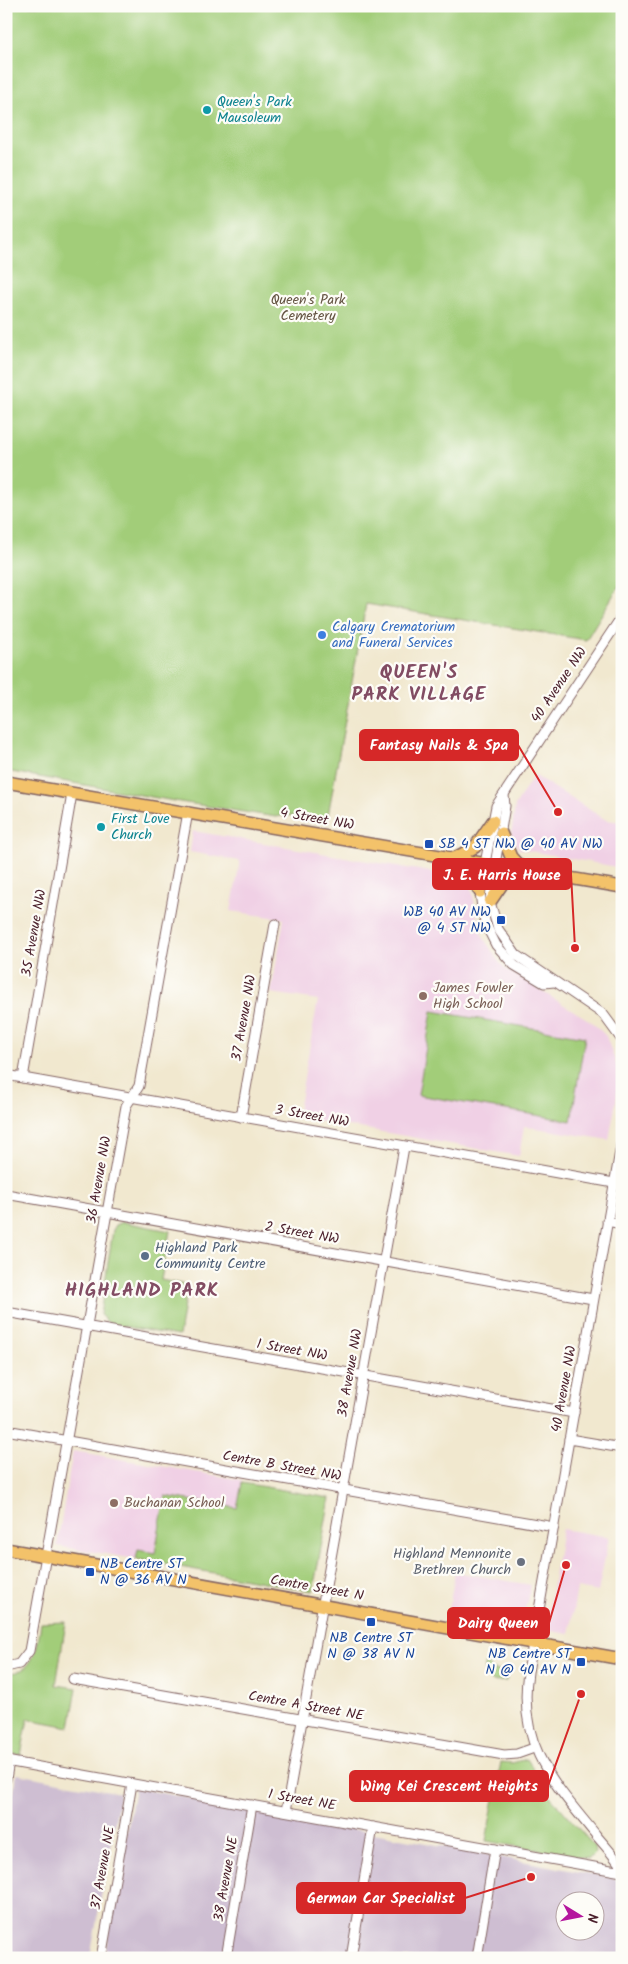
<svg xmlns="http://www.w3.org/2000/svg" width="628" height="1964" viewBox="0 0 628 1964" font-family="Kalam,sans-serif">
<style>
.built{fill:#f0d0e5}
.industrial{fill:#cebed2;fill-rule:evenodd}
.green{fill:#a2cd79;stroke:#767652}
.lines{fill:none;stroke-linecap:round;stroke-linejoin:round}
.minor-casing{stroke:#846564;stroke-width:11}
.major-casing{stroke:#846564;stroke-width:14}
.minor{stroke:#fff;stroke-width:9}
.major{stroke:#f3c26a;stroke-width:11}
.culture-dot{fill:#0f9aa8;stroke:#fdfcf7;stroke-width:2}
.shop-dot{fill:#3f7fe0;stroke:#fdfcf7;stroke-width:2}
.transit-dot{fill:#1a4fb4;stroke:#fdfcf7;stroke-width:2}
.education-dot{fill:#8d6e63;stroke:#fdfcf7;stroke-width:2}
.service-dot{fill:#5c6f8a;stroke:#fdfcf7;stroke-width:2}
.worship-dot{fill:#6b7280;stroke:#fdfcf7;stroke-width:2}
.labels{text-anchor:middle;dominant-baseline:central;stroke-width:4.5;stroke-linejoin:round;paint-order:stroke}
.culture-label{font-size:14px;fill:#0d838f;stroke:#fdfcf7;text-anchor:start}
.park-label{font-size:14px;fill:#645342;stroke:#fdfcf7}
.shop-label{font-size:14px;fill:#366cbe;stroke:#fdfcf7;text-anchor:start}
.street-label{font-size:14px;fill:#4a1f2b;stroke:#fdfcf7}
.transit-label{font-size:14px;fill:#164399;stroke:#fdfcf7;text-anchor:start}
.education-label{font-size:14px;fill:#785e54;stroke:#fdfcf7;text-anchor:start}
.service-label{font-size:14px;fill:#4e5e75;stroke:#fdfcf7;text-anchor:start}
.worship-label{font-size:14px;fill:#5b616d;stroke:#fdfcf7;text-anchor:end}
.district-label{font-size:19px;font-weight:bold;letter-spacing:1px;fill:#824c63;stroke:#fdfcf7}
.leader{fill:none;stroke:#d62828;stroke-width:2}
.callout-dot{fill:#d62828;stroke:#fdfcf7;stroke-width:2}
.callout{fill:#d62828;stroke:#d62828;stroke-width:2}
.callout-label{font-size:15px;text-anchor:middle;font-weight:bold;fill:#fff}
</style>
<rect width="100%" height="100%" fill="#fdfcf7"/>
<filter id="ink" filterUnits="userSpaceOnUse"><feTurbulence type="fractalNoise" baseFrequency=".02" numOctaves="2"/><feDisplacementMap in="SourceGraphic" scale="10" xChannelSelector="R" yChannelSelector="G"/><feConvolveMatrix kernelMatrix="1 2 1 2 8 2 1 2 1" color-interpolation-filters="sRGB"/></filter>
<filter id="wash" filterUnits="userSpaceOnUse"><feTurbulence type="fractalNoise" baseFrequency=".0096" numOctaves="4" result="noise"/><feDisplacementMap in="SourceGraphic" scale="20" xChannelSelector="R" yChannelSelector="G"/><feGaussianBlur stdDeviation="1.12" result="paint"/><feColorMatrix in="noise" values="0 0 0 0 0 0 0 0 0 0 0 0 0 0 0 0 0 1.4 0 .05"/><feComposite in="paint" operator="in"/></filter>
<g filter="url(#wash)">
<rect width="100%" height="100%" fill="#f1e8cf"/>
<g class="built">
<polygon points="534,775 606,820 622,822 622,868 519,849 511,837 515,806"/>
<polygon points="193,831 465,878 472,890 478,923 482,935 499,962 507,970 592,1022 606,1036 618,1069 618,1090 609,1140 524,1126 519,1156 297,1117 318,1000 271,993 284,919 231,911 240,861 190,852"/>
<polygon points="73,1451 242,1480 237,1508 155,1553 138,1550 136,1559 57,1546"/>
<polygon points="562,1529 609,1537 598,1592 577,1588 569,1634 545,1630"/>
<polygon points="455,1572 531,1585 521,1627 448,1616"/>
</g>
<g class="industrial">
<polygon points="17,1774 120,1793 90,1958 6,1957 6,1833"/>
<path d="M135 1788 622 1880V1958H104ZM566 1902H596V1932H566Z"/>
</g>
<g class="green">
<polygon points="6,6 622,6 622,581 586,640 366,604 327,821 286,815 276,817 180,802 6,771"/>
<polygon points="432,1011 585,1037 571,1121 418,1095"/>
<polygon points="123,1222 170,1231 161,1280 187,1285 179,1336 110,1324 100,1315 113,1230 116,1225"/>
<polygon points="242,1483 330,1498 313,1591 136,1559 138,1550 155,1553 165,1496 237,1508"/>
<path d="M66 1622 56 1685 77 1688 70 1727 28 1719 21 1755 6 1753V1673C35 1675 38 1644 41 1623Z"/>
<path d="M486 1662C492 1672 499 1673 510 1670L506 1681 493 1682C486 1676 483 1672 486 1662Z"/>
<polygon points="527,1759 550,1796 594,1846 595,1853 589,1859 486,1841 501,1762 512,1763"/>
</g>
</g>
<g filter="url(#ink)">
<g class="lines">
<g class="minor-casing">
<g id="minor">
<polyline points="504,795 505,806 491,888 490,902 498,929 516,955 603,1014 622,1040"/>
<polyline points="554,982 544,983 514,965 496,945 486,925 482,908 480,892 483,874 496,806 622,616"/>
<polyline points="6,1075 614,1183"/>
<polyline points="23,1078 72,794"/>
<polyline points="241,1117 275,924"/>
<path d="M622 1140 528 1672C517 1745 553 1782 596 1835 604 1845 615 1856 622 1868"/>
<polyline points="6,1194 593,1299"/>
<polyline points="607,1221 622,1224"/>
<polyline points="6,1312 574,1413"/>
<polyline points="6,1430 554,1527"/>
<polyline points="569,1439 622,1448"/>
<polyline points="6,1667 19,1664 29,1651 126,1106 139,1086 188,812"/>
<polyline points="73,1679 504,1755 517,1754 534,1748"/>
<polyline points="6,1761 622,1872"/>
<polyline points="6,1779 9,1761"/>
<polyline points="286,1811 404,1147"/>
<polyline points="101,1958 132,1784"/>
<polyline points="226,1958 252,1805"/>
<polyline points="351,1958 373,1827"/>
<polyline points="477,1958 495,1849"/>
</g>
</g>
<g class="major-casing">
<g id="major">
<polyline points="6,782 622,887"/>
<polyline points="501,833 511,857 522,869"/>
<polyline points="455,858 475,847 493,821"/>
<polyline points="455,858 473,878 480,892"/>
<polyline points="490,902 505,880 522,869"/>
<polyline points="6,1549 622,1659"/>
</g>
</g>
<use href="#minor" class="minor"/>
<use href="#major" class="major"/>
</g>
</g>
<g class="culture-dot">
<circle cx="207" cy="110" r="5"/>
<circle cx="101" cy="827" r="5"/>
</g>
<circle class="shop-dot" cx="322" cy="635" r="5"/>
<g class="transit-dot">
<rect x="424" y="839" width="10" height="10" rx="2.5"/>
<rect x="496" y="915" width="10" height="10" rx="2.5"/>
<rect x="85" y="1567" width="10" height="10" rx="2.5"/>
<rect x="366" y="1617" width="10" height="10" rx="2.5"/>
<rect x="576" y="1657" width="10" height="10" rx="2.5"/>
</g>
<g class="education-dot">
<circle cx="423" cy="996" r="5"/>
<circle cx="114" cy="1503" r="5"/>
</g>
<circle class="service-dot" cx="145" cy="1256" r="5"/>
<circle class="worship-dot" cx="521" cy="1562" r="5"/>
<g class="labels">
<g class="culture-label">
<text x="217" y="102">Queen's Park<tspan x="217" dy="16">Mausoleum</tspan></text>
<text x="111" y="819">First Love<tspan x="111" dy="16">Church</tspan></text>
</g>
<g class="park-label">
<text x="308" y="300">Queen's Park<tspan x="308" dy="16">Cemetery</tspan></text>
</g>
<g class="shop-label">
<text x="332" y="627">Calgary Crematorium<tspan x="332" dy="16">and Funeral Services</tspan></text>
</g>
<g class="street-label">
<text transform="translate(559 685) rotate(-56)">40 Avenue NW</text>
<text transform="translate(317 819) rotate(10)">4 Street NW</text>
<text transform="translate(34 933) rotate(-80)">35 Avenue NW</text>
<text transform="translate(244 1018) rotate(-80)">37 Avenue NW</text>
<text transform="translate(312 1116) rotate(10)">3 Street NW</text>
<text transform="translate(99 1180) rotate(-80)">36 Avenue NW</text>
<text transform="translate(302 1233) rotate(10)">2 Street NW</text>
<text transform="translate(292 1350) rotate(10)">1 Street NW</text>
<text transform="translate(350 1373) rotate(-80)">38 Avenue NW</text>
<text transform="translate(564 1389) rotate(-80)">40 Avenue NW</text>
<text transform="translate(282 1466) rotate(10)">Centre B Street NW</text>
<text transform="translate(317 1588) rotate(10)">Centre Street N</text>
<text transform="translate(306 1706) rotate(10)">Centre A Street NE</text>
<text transform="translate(302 1800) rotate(10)">1 Street NE</text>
<text transform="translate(103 1868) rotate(-80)">37 Avenue NE</text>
<text transform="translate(226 1879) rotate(-80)">38 Avenue NE</text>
</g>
<g class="transit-label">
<text x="439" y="844">SB 4 ST NW @ 40 AV NW</text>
<text x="491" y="912" text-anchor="end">WB 40 AV NW<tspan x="491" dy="16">@ 4 ST NW</tspan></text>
<text x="100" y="1564">NB Centre ST<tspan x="100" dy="16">N @ 36 AV N</tspan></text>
<text x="371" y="1638" text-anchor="middle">NB Centre ST<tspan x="371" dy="16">N @ 38 AV N</tspan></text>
<text x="571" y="1654" text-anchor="end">NB Centre ST<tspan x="571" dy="16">N @ 40 AV N</tspan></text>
</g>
<g class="education-label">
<text x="433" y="988">James Fowler<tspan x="433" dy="16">High School</tspan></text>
<text x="124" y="1503">Buchanan School</text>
</g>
<g class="service-label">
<text x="155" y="1248">Highland Park<tspan x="155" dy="16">Community Centre</tspan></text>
</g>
<g class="worship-label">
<text x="511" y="1554">Highland Mennonite<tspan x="511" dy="16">Brethren Church</tspan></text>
</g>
<g class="district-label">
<text x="419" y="673">QUEEN'S<tspan x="419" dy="22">PARK VILLAGE</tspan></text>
<text x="142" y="1291">HIGHLAND PARK</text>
</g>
</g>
<path class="leader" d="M558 812L518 745M575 948L571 874M566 1565L549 1623M581 1694L548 1786M531 1877L465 1898"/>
<g class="callout-dot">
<circle cx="558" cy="812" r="5"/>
<circle cx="575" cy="948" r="5"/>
<circle cx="566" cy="1565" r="5"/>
<circle cx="581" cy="1694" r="5"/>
<circle cx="531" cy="1877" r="5"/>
</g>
<g class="callout">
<rect x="360" y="730" width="158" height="30" rx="5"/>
<rect x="433" y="859" width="138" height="30" rx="5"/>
<rect x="448" y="1608" width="101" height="30" rx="5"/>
<rect x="350" y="1771" width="198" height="30" rx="5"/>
<rect x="297" y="1883" width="168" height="30" rx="5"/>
</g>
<g class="callout-label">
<text x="439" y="750">Fantasy Nails &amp; Spa</text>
<text x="502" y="880">J. E. Harris House</text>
<text x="498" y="1628">Dairy Queen</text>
<text x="449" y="1791">Wing Kei Crescent Heights</text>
<text x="381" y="1903">German Car Specialist</text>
</g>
<rect width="628" height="1964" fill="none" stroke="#fdfcf7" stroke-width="25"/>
<g transform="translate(580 1916) rotate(100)"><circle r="24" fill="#fdfcf7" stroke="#b5a4a5"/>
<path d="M0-4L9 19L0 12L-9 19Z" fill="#b5179e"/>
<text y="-8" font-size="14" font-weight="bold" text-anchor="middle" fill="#4a1f2b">N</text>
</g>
</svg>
